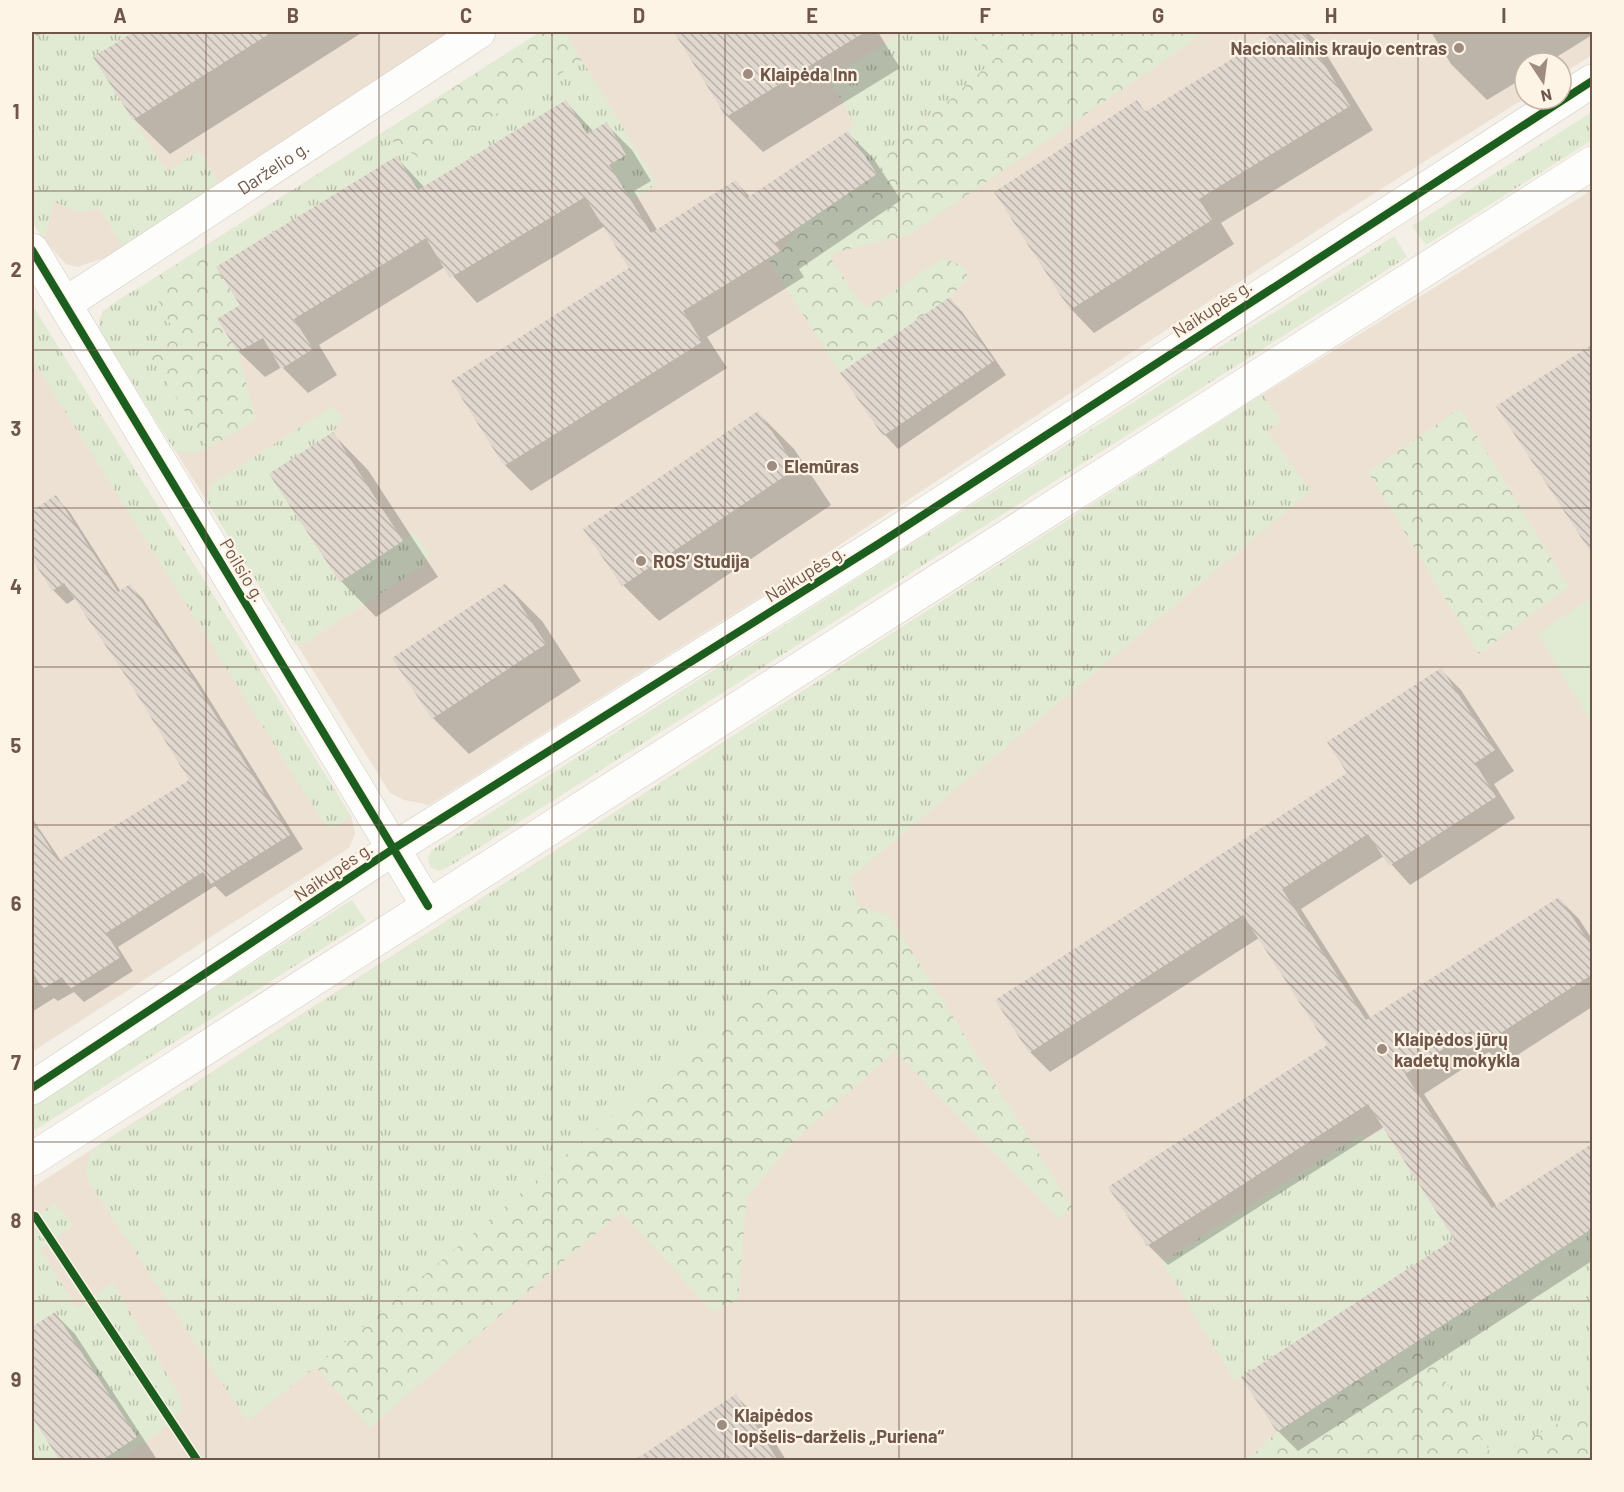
<svg xmlns="http://www.w3.org/2000/svg" width="1624" height="1492" viewBox="0 0 1624 1492" font-family="Barlow,sans-serif">
<style>
.residential{fill:#ede1d4}
.grass{fill:url(#grass-tufts)}
.forest{fill:url(#forest-crowns)}
.pitch{fill:#e1ead2}
.shadow{fill:#0003}
.building{fill:url(#building-back-hatch)}
.lines{fill:none;stroke-linecap:round;stroke-linejoin:round}
.minor-casing{stroke:#d3ccc5;stroke-width:34}
.minor{stroke:#fdfdfb;stroke-width:33}
.cycleway-casing{stroke:#fef4e6;stroke-width:11}
.cycleway{stroke:#1b5e20;stroke-width:8}
.grid{fill:none;stroke:#6f564a;stroke-width:1.5;stroke-opacity:0.55}
.poi-dot{fill:#9e8c81;stroke:#fef4e6;stroke-width:2}
.labels{text-anchor:middle;dominant-baseline:central;stroke-width:4.5;stroke-linejoin:round;paint-order:stroke}
.poi-label{font-size:18px;font-weight:bold;fill:#6f564a;stroke:#fef4e6;text-anchor:start}
.street-label{font-size:18px;fill:#6f564a;stroke:#fef4e6}
.neatline{fill:none;stroke:#6f564a;stroke-width:2}
.grid-label{font-size:20px;text-anchor:middle;font-weight:bold;fill:#6f564a}
</style>
<defs>
<pattern id="grass-tufts" width="24" height="20" patternUnits="userSpaceOnUse" patternTransform="scale(1.5)"><rect width="24" height="20" fill="#e1ead2"/><path d="M3 7l-1-3M5 7V3M7 7l1-3M15 17l-1-3M17 17v-4M19 17l1-3" fill="none" stroke="#bbc0ac"/></pattern>
<pattern id="forest-crowns" width="20" height="18" patternUnits="userSpaceOnUse" patternTransform="scale(1.5)"><rect width="20" height="18" fill="#e1ead2"/><path d="M2 6a3 3 0 1 1 6 0M12 15a3 3 0 1 1 6 0" fill="none" stroke="#bbc0ac"/></pattern>
<pattern id="building-back-hatch" width="6" height="6" patternUnits="userSpaceOnUse" patternTransform="scale(1.5)"><rect width="6" height="6" fill="#e0d7cf"/><path d="M-1 5l2 2M0 0l6 6M5-1l2 2" fill="none" stroke="#bab1aa"/></pattern>
</defs>
<rect width="100%" height="100%" fill="#f4efe7"/>
<g class="residential">
<polygon points="32,32 455,32 106,257 78,267 66,264 44,240 32,221"/>
<polygon points="540,32 1592,32 1592,55 1561,75 1561,63 1525,63 1525,98 1362,201 768,592 429,805 404,800 390,793 100,331 99,321 103,311"/>
<polygon points="1592,190 1592,1460 32,1460 32,1188 1263,394"/>
<polygon points="32,305 351,816 355,833 349,848 32,1052"/>
</g>
<g class="grass">
<path d="M32 32H134L94 57 167 171 199 151 219 182 123 246 98 208C81 215 70 209 54 202L44 240 32 221Z"/>
<polygon points="904,32 970,32 995,59 943,106 896,141 877,174 848,131 854,124 829,78"/>
<polygon points="582,60 654,179 654,186 631,200 609,165 626,155 607,123 587,134 566,100 418,190 397,156 216,267 204,247 381,134 423,160"/>
<polygon points="1592,112 1592,140 1426,245 1412,226"/>
<polygon points="1394,236 1407,257 450,866 439,871 430,867 428,858 432,850"/>
<path d="M149 282 177 336 151 356 208 448 192 454 175 451 100 331C96 306 130 294 149 282Z"/>
<polygon points="32,305 351,816 335,828 326,827 32,359"/>
<polygon points="1263,394 1282,421 1267,431 1311,491 849,879 859,906 316,1367 247,1421 88,1181 86,1168 91,1151"/>
<polygon points="333,406 343,419 333,432 270,474 339,582 414,533 429,554 423,566 307,642 296,645 206,500 212,484"/>
<polygon points="352,900 366,921 32,1132 32,1104"/>
<polygon points="1383,1129 1454,1239 1235,1381 1162,1262 1358,1135 1368,1139"/>
<polygon points="55,1203 74,1225 40,1249 77,1308 113,1283 180,1396 181,1408 175,1419 145,1443 117,1460 32,1460 32,1219"/>
<polygon points="1592,1228 1592,1405 1494,1458 1419,1341"/>
</g>
<g class="forest">
<polygon points="540,32 564,32 582,60 423,160 381,134"/>
<polygon points="970,32 1206,32 909,235 836,252 831,259 864,307 885,297 943,258 965,267 968,278 950,297 840,373 768,259 780,252 799,227 877,174 896,141 943,106 995,59"/>
<polygon points="204,247 240,305 218,319 238,352 256,420 208,448 150,356 176,336 149,282"/>
<polygon points="1460,408 1569,587 1479,654 1368,472"/>
<polygon points="859,906 889,915 1073,1208 1059,1219 895,1051 794,1141 747,1197 738,1300 713,1312 621,1212 369,1428 316,1367"/>
<polygon points="1419,1340 1494,1458 1592,1405 1592,1460 1247,1460 1277,1432"/>
</g>
<polygon class="pitch" points="1592,598 1592,723 1537,633"/>
<g class="shadow">
<polygon points="33,32 44,32 37,36"/>
<polygon points="137,32 363,32 170,154 134,119 95,58"/>
<polygon points="675,32 878,32 900,68 763,152 727,116"/>
<polygon points="1279,32 1307,32 1320,44 1373,130 1221,223 1234,244 1094,333 1071,309 996,192 1136,102 1147,113"/>
<polygon points="1431,32 1592,32 1592,35 1547,63 1525,63 1525,77 1487,100 1451,64"/>
<polygon points="566,102 594,132 606,124 632,150 651,181 634,191 657,230 736,182 751,198 848,133 873,158 901,200 799,269 804,277 707,337 727,368 531,491 505,465 631,269 605,226 477,303 445,267 319,345 337,375 308,393 282,367 265,377 239,352 219,319 242,305 397,158 425,188"/>
<polygon points="950,299 963,313 1006,375 898,449 885,435 842,373"/>
<polygon points="758,413 794,449 831,505 659,621 623,585"/>
<polygon points="333,434 368,470 438,577 376,617 341,581"/>
<polygon points="55,497 69,511 121,592 130,586 143,599 201,686 303,849 226,897 215,886 118,947 133,971 84,1002 74,992 58,1001 54,998 32,1012 32,818 61,861 191,781 127,674 76,598 67,604 53,590 32,556 32,512"/>
<polygon points="506,585 542,621 581,681 469,754 433,718"/>
<polygon points="1441,670 1461,690 1514,771 1494,784 1515,818 1410,885 1384,856 1301,909 1371,1019 1559,899 1579,919 1592,939 1592,1007 1502,1065 1489,1052 1424,1094 1497,1207 1592,1145 1592,1261 1298,1451 1278,1431 1456,1239 1384,1127 1168,1265 1148,1245 1329,1046 1259,938 1050,1072 1030,1052 997,1000 1349,773"/>
<polygon points="55,1314 75,1334 156,1458 152,1460 62,1460 32,1414 32,1329"/>
<polygon points="736,1396 762,1422 786,1460 647,1460"/>
</g>
<g class="building">
<polygon points="134,32 272,32 133,120 93,57"/>
<polygon points="674,32 865,32 726,117"/>
<polygon points="1276,32 1304,32 1350,106 1199,199 1212,220 1070,310 994,192 1137,100 1145,112"/>
<polygon points="566,100 587,134 607,122 626,155 609,165 651,233 736,180 747,198 848,131 877,174 775,243 780,251 683,311 702,342 504,466 451,381 629,268 585,197 450,278 426,238 294,319 313,349 281,369 263,338 238,352 217,319 240,305 216,267 397,156 418,190"/>
<polygon points="950,297 994,361 883,436 840,373"/>
<polygon points="1593,344 1593,556 1496,406"/>
<polygon points="758,411 797,468 622,586 583,529"/>
<polygon points="333,432 403,541 340,582 269,474"/>
<polygon points="56,495 118,592 130,584 188,671 290,835 211,884 203,872 106,933 121,957 70,989 62,977 43,989 32,971 32,820 58,861 189,780 125,675 64,583 52,591 32,559 32,511"/>
<polygon points="506,583 546,644 432,719 392,658"/>
<polygon points="1441,668 1495,750 1475,763 1496,797 1389,866 1368,834 1282,889 1366,1020 1559,897 1593,948 1593,974 1480,1046 1471,1031 1405,1074 1492,1208 1593,1143 1593,1228 1277,1432 1241,1377 1454,1239 1368,1104 1147,1246 1108,1187 1327,1045 1243,915 1029,1053 995,1000 1347,773 1327,742"/>
<polygon points="55,1312 137,1437 101,1461 60,1461 32,1417 32,1327"/>
<polygon points="736,1394 778,1461 633,1461"/>
</g>
<g class="lines">
<g class="minor-casing">
<g id="minor">
<polyline points="32,250 428,906"/>
<path id="s1" d="M65 304 479 32"/>
<polyline points="32,1088 393,849 880,543 1592,81"/>
<polyline points="32,1159 1592,163"/>
</g>
</g>
<use href="#minor" class="minor"/>
<g class="cycleway-casing">
<g id="cycleway">
<polyline points="32,250 428,906"/>
<polyline points="32,1088 393,849 880,543 1592,81"/>
<polyline points="32,1215 35,1216 197,1460"/>
</g>
</g>
<use href="#cycleway" class="cycleway"/>
</g>
<path class="grid" d="M206 32V1460M379 32V1460M552 32V1460M725 32V1460M899 32V1460M1072 32V1460M1245 32V1460M1418 32V1460M32 191H1592M32 350H1592M32 508H1592M32 667H1592M32 825H1592M32 984H1592M32 1142H1592M32 1301H1592"/>
<g class="poi-dot">
<circle cx="1459" cy="48" r="6"/>
<circle cx="748" cy="74" r="6"/>
<circle cx="772" cy="466" r="6"/>
<circle cx="641" cy="561" r="6"/>
<circle cx="1382" cy="1049" r="6"/>
<circle cx="722" cy="1425" r="6"/>
</g>
<g class="labels">
<g class="poi-label">
<text x="1447" y="48" text-anchor="end">Nacionalinis kraujo centras</text>
<text x="760" y="74">Klaipėda Inn</text>
<text x="784" y="466">Elemūras</text>
<text x="653" y="561">ROS’ Studija</text>
<text x="1394" y="1039">Klaipėdos jūrų<tspan x="1394" dy="21">kadetų mokykla</tspan></text>
<text x="734" y="1415">Klaipėdos<tspan x="734" dy="21">lopšelis-darželis „Puriena“</tspan></text>
</g>
<g class="street-label">
<text stroke="none"><textPath href="#s1" startOffset="249">Darželio g.</textPath></text>
<text transform="translate(1212 308) rotate(-33)">Naikupės g.</text>
<text transform="translate(243 570) rotate(59)">Poilsio g.</text>
<text transform="translate(805 573) rotate(-32)">Naikupės g.</text>
<text transform="translate(333 871) rotate(-34)">Naikupės g.</text>
</g>
</g>
<rect width="1624" height="1492" fill="none" stroke="#fef4e6" stroke-width="66"/>
<g transform="translate(1543 81) rotate(167)"><circle r="28" fill="#fef4e6" stroke="#c5b5a8" stroke-width="1.5"/>
<path d="M0-4.5L10 22L0 15L-10 22Z" fill="#9e8c81"/>
<text y="-9" font-size="16" font-weight="bold" text-anchor="middle" fill="#6f564a">N</text>
</g>
<rect x="33" y="33" width="1558" height="1426" class="neatline"/>
<g class="grid-label">
<text x="120" y="23">A</text>
<text x="293" y="23">B</text>
<text x="466" y="23">C</text>
<text x="639" y="23">D</text>
<text x="812" y="23">E</text>
<text x="985" y="23">F</text>
<text x="1158" y="23">G</text>
<text x="1331" y="23">H</text>
<text x="1504" y="23">I</text>
<text x="16" y="119">1</text>
<text x="16" y="277">2</text>
<text x="16" y="436">3</text>
<text x="16" y="594">4</text>
<text x="16" y="753">5</text>
<text x="16" y="911">6</text>
<text x="16" y="1070">7</text>
<text x="16" y="1228">8</text>
<text x="16" y="1387">9</text>
</g>
</svg>
